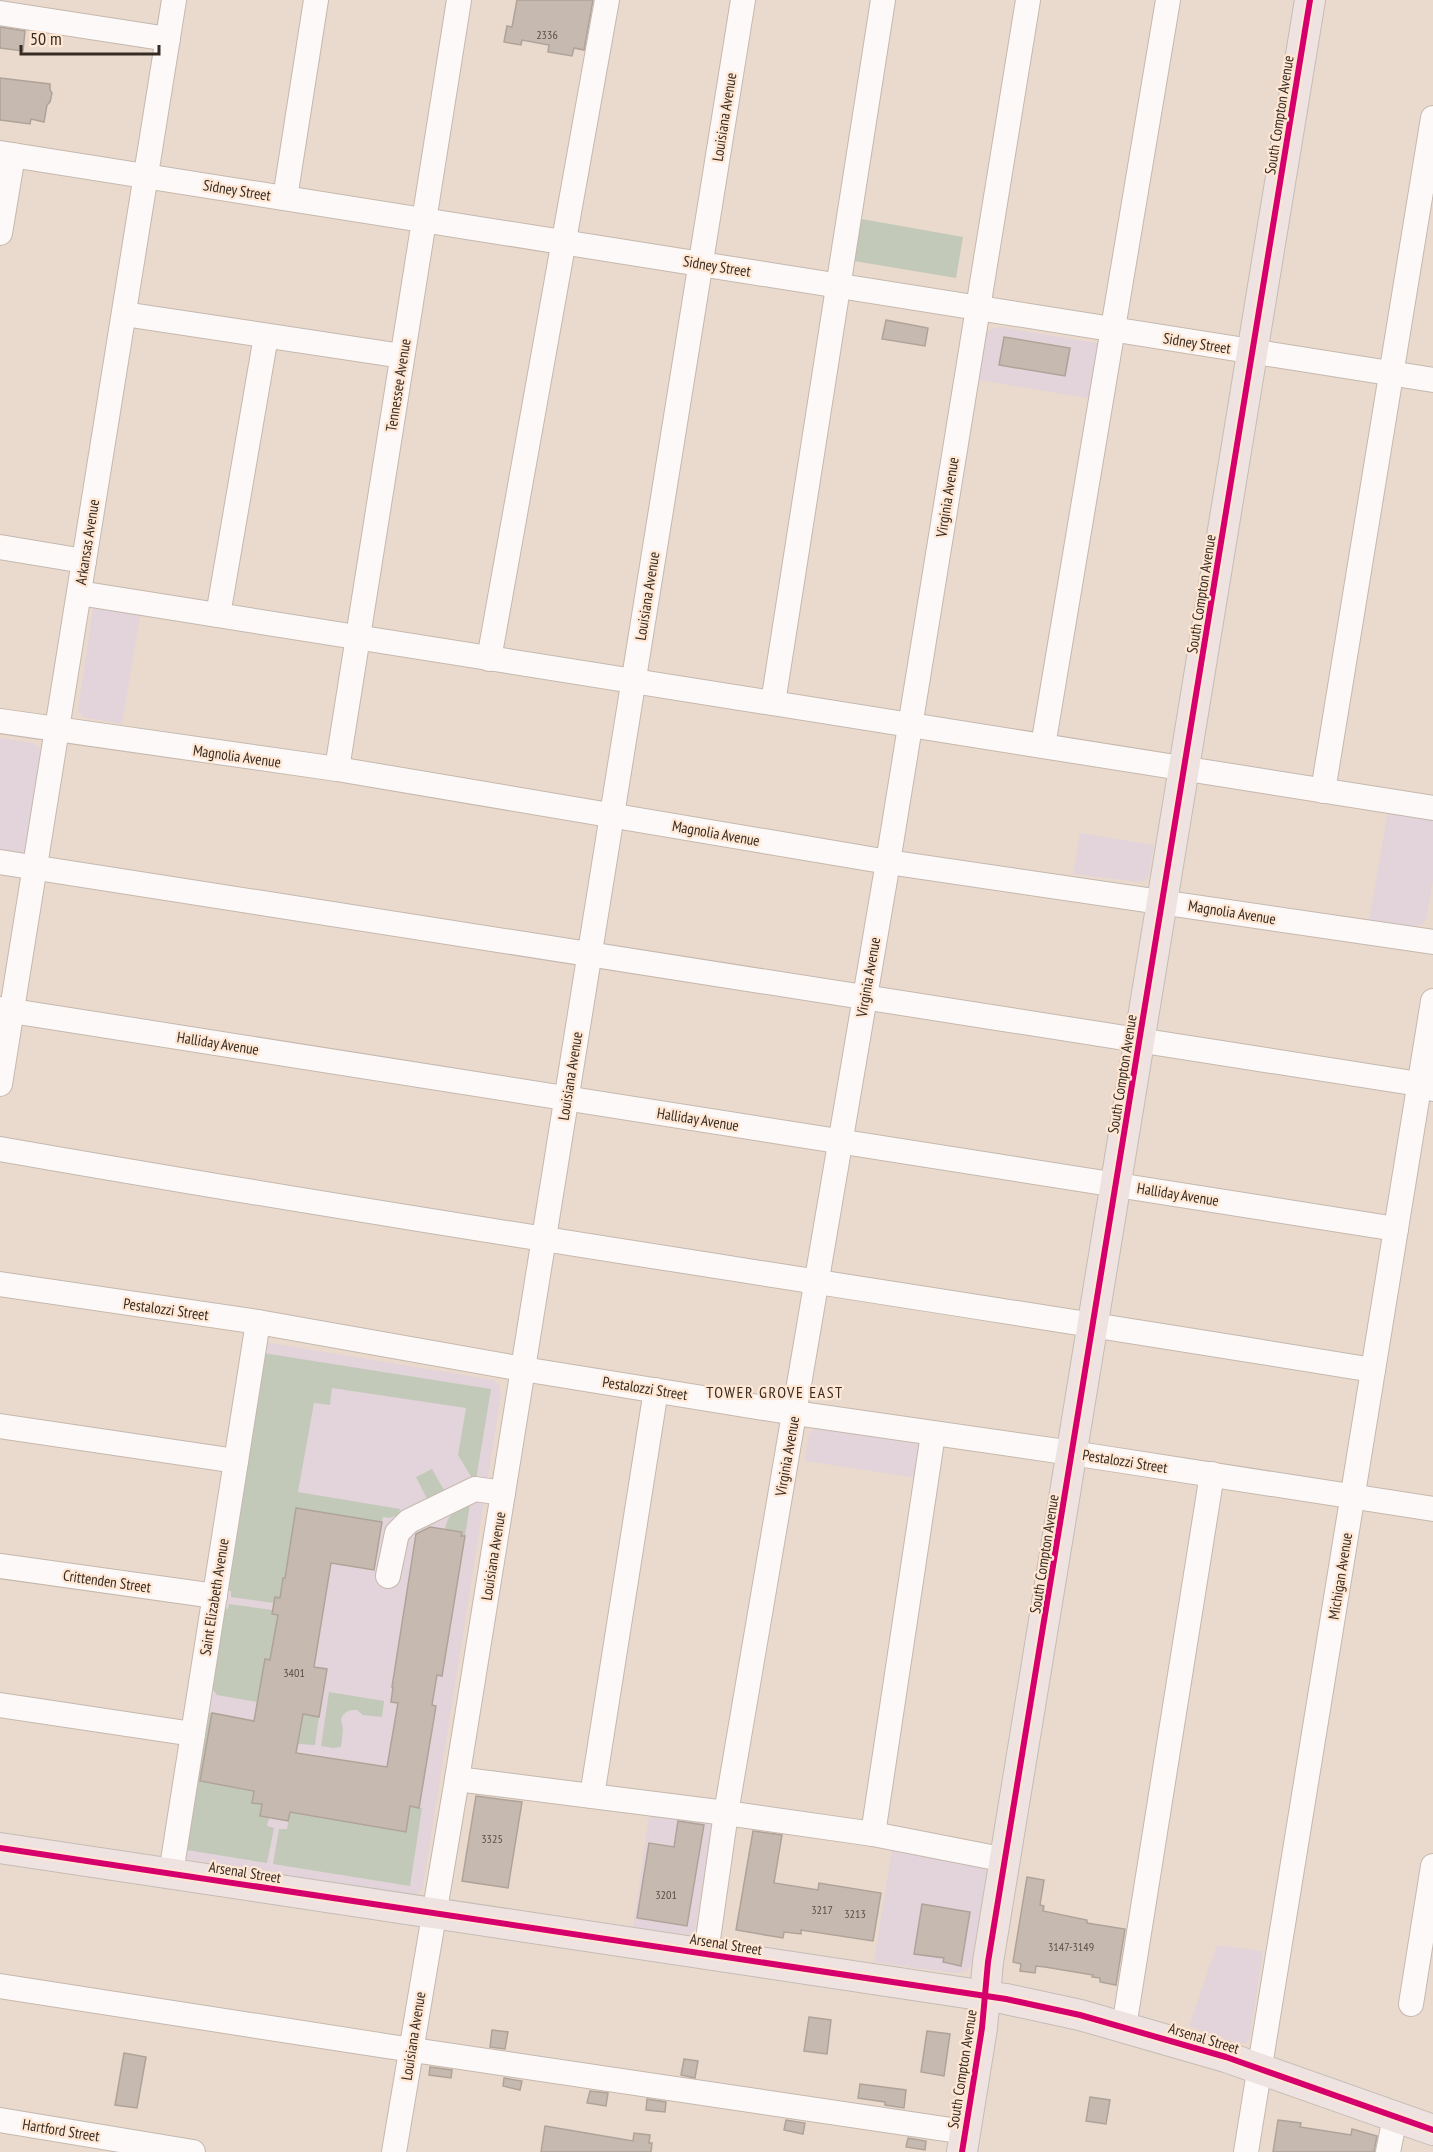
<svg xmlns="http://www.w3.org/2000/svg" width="1433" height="2152" viewBox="0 0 1433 2152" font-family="'PT Sans Narrow',sans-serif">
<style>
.commercial{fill:#e2d4da}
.green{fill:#c2c9b9}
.building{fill:#c6b9af;stroke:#afa399;stroke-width:1.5}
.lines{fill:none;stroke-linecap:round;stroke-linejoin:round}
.minor-casing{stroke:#c5b8ae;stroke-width:26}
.major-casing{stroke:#c4bcb5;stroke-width:32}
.minor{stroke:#fcf9f8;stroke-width:24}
.major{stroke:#eee3e1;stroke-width:30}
.cycleway-casing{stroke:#ffe7d4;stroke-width:10}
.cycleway{stroke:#d6006c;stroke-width:6}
.labels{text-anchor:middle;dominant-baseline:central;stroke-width:4.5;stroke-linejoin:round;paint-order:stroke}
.number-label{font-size:12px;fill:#5b4f46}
.street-label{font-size:15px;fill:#372c23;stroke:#ffe7d4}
.neighbourhood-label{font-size:16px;letter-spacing:1.5px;fill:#372c23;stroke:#ffe7d4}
</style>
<rect width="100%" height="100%" fill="#eadacd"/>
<g class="commercial">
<polygon points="1000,327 1103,344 1094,399 978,380 985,335 989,330"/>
<polygon points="94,602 141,610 122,724 86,718 80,714 78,708"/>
<polygon points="0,738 32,743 40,748 41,756 25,859 0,855"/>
<polygon points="1389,806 1433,814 1433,880 1426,920 1422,925 1414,926 1369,920"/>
<polygon points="1080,833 1154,845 1149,875 1145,881 1138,882 1073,874"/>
<polygon points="264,1342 494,1380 500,1386 501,1395 423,1887 418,1893 409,1895 180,1858"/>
<polygon points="823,1428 923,1445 917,1478 805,1461 809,1434 814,1429"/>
<polygon points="650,1809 713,1820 695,1931 689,1935 633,1927"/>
<polygon points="892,1850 988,1865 971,1966 964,1972 954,1973 874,1962"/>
<polygon points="1217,1945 1263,1951 1250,2037 1246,2043 1240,2044 1189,2026"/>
</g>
<g class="green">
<polygon points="856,218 963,237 956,278 848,260"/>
<polygon points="263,1353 491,1389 476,1480 472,1478 458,1455 466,1408 332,1388 330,1405 314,1403 298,1492 400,1509 399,1514 390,1518 383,1517 382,1522 296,1508 288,1557 297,1580 283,1578 280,1598 275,1598 273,1603 231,1597 231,1591 224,1591"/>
<polygon points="432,1469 444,1490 427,1499 416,1477"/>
<path d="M470 1504 465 1536H461V1532L445 1529C449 1512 455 1511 470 1504Z"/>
<polygon points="229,1604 272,1610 272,1614 278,1615 274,1636 289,1638 285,1663 265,1659 257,1702 217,1695 209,1685 221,1608 228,1609"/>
<path d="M329 1692 384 1701 382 1717 363 1715 357 1710C348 1710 345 1711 341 1719L343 1730 341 1747 333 1748 321 1746Z"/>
<polygon points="205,1713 212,1713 200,1781 254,1791 252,1802 262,1804 260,1816 269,1818 267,1826 274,1828 267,1863 181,1849"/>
<polygon points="300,1714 319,1717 315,1745 298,1744 301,1726"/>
<polygon points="410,1806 422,1808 410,1886 273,1864 279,1829 287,1829 290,1812 406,1831"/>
</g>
<g class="building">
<polygon points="517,0 593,0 584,50 574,48 572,56 548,52 549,45 522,40 521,45 504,42 507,26 512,27"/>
<polygon points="0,27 25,31 23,51 0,48"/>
<polygon points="0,78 50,84 50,90 52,93 50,102 47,105 44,122 31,119 30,124 0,120"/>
<polygon points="886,320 928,328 925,346 882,339"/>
<polygon points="1004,337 1070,348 1065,376 999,365"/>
<polygon points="296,1508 382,1522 374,1570 331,1563 314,1667 327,1669 319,1717 303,1714 296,1753 387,1767 398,1703 391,1702 393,1687 392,1687 416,1534 430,1527 462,1532 461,1536 465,1536 442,1676 437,1675 432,1705 436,1706 419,1808 410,1806 406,1832 290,1812 288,1821 260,1816 262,1804 252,1803 254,1791 200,1781 212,1713 254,1721 265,1659 270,1660 278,1615 272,1614 275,1597 280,1598 283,1578 285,1578"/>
<polygon points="476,1796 522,1802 508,1888 462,1881"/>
<polygon points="678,1821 704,1825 687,1926 637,1918 649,1843 674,1847"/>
<polygon points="753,1831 782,1835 774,1883 818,1890 819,1883 881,1893 873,1941 801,1930 801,1934 784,1932 783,1938 736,1930"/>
<polygon points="1027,1877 1044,1880 1040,1905 1044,1906 1043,1911 1087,1920 1087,1923 1125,1929 1116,1985 1100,1982 1100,1978 1092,1977 1093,1975 1045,1967 1036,1966 1035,1973 1020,1971 1021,1964 1013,1962"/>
<polygon points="922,1904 970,1912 961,1966 943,1962 944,1958 914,1954"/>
<polygon points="809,2017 831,2020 827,2054 804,2051"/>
<polygon points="492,2030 508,2032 505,2049 490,2047"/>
<polygon points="927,2031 950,2034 944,2076 921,2072"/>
<polygon points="124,2053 146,2057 137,2108 115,2105"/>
<polygon points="684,2059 698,2061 695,2078 681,2075"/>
<polygon points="430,2067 452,2070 451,2078 429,2075"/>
<polygon points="504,2078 522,2081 520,2090 503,2086"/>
<polygon points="860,2084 906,2090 904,2108 885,2105 885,2102 858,2098"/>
<polygon points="590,2091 608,2093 606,2106 587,2103"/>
<polygon points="1090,2097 1110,2100 1106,2124 1086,2121"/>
<polygon points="647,2099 666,2102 665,2112 646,2110"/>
<polygon points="786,2120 805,2123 803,2134 784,2130"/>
<polygon points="1278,2120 1301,2123 1300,2127 1351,2135 1352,2129 1377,2136 1374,2152 1273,2152"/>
<polygon points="545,2126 633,2141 634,2133 650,2135 649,2143 652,2143 651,2152 541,2152"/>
<polygon points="908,2138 926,2141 925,2150 906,2147"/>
</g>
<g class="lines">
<g class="minor-casing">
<g id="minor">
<polyline points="0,13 168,39"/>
<polyline points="0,153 1433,380"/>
<polyline points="285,198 316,0"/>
<polyline points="0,233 13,155"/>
<polyline points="124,314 402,356"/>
<polyline points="0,547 84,561"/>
<polyline points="79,593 1433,808"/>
<polyline points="218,615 266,336"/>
<polyline points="489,659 607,0"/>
<polyline points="773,703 883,0"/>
<polyline points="0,721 337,769 888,862 1433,942"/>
<polyline points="1043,746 1168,0"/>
<polyline points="337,769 459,0"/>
<polyline points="1323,791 1433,118"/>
<polyline points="0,862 1419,1084 1433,1089"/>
<polyline points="0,1009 1396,1229"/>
<polyline points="0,1084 174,0"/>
<path d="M0 1149C457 1229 915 1295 1373 1370"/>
<polyline points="0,1284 258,1322 523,1369 795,1413 1072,1453 1433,1509"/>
<polyline points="0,1426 236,1461"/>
<polyline points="0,1566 215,1596"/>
<polyline points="388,1576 397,1533 409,1521 475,1489 503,1493"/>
<polyline points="0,1705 193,1734"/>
<polyline points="457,1779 726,1813 873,1834 1006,1860"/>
<polyline points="592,1796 656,1390"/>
<polyline points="873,1834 933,1434"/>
<polyline points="171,1873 258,1322"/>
<polyline points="706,1953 726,1813 888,862 1028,0"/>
<polyline points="0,1986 386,2046 965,2132"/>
<polyline points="1411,2004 1433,1866"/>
<polyline points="1124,2027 1212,1474"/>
<polyline points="0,2120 193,2152"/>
<polyline points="394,2152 457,1779 743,0"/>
<polyline points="1246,2152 1433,1001"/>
<polyline points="1388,2152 1395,2117"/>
</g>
</g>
<g class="major-casing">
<g id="major">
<polyline points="0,1848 1006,1999 1080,2015 1226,2057 1433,2130"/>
<polyline points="962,2152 982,2028 988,1962 1310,0"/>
</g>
</g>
<use href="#minor" class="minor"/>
<use href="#major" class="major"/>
<g class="cycleway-casing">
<g id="cycleway">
<polyline points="0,1848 1006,1999 1080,2015 1226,2057 1433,2130"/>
<polyline points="962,2152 982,2028 988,1962 1310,0"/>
</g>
</g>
<use href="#cycleway" class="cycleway"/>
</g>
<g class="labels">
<g class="number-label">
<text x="547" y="34">2336</text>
<text x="294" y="1672">3401</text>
<text x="492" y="1838">3325</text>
<text x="666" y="1894">3201</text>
<text x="822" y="1909">3217</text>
<text x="855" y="1913">3213</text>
<text x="1071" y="1946">3147-3149</text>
</g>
<g class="street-label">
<text transform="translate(1279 115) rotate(-81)">South Compton Avenue</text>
<text transform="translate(724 117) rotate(-81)">Louisiana Avenue</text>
<text transform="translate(237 190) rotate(9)">Sidney Street</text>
<text transform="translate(717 266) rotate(9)">Sidney Street</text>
<text transform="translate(1197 343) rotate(9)">Sidney Street</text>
<text transform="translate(398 385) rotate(-81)">Tennessee Avenue</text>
<text transform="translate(947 497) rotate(-81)">Virginia Avenue</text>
<text transform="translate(87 542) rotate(-81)">Arkansas Avenue</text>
<text transform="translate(1201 594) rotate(-81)">South Compton Avenue</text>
<text transform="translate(647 596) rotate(-81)">Louisiana Avenue</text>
<text transform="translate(237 756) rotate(8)">Magnolia Avenue</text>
<text transform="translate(716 833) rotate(10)">Magnolia Avenue</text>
<text transform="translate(1232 912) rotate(9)">Magnolia Avenue</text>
<text transform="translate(868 977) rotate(-80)">Virginia Avenue</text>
<text transform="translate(218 1043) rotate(9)">Halliday Avenue</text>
<text transform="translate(1122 1074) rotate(-81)">South Compton Avenue</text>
<text transform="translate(570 1076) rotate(-81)">Louisiana Avenue</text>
<text transform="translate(698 1119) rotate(9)">Halliday Avenue</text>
<text transform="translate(1178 1194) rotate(9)">Halliday Avenue</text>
<text transform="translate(166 1309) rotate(8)">Pestalozzi Street</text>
<text transform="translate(645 1388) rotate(9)">Pestalozzi Street</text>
<text transform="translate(787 1456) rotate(-80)">Virginia Avenue</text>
<text transform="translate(1125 1461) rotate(9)">Pestalozzi Street</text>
<text transform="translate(1044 1554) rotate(-81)">South Compton Avenue</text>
<text transform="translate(493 1556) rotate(-81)">Louisiana Avenue</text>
<text transform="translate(1340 1576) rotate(-81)">Michigan Avenue</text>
<text transform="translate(107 1581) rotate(8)">Crittenden Street</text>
<text transform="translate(214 1597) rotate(-81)">Saint Elizabeth Avenue</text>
<text transform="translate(245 1872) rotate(9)">Arsenal Street</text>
<text transform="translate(726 1944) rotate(9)">Arsenal Street</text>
<text transform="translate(413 2036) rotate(-81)">Louisiana Avenue</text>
<text transform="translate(1204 2038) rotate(17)">Arsenal Street</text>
<text transform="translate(962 2069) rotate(-81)">South Compton Avenue</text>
<text transform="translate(61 2130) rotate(9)">Hartford Street</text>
</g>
<g class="neighbourhood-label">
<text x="775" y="1392">TOWER GROVE EAST</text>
</g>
</g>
<path d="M21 45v9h138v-9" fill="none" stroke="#372c23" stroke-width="3"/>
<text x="30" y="45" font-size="18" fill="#372c23" stroke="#ffe7d4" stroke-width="4.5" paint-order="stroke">50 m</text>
</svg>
